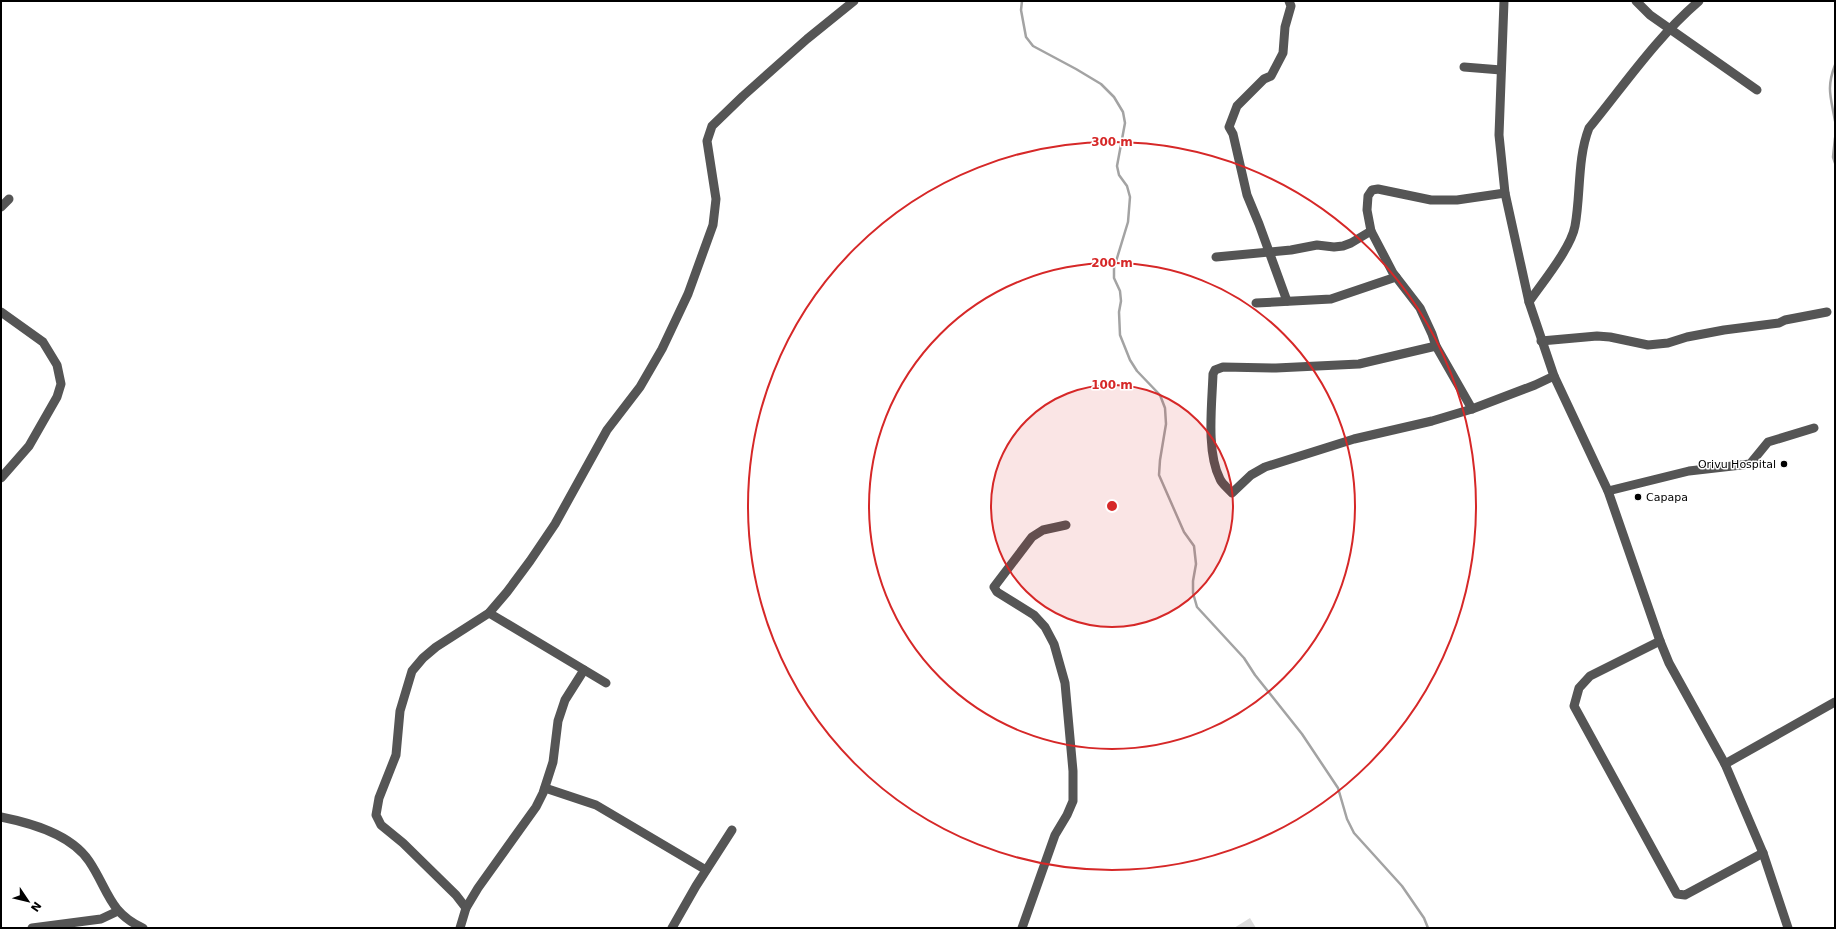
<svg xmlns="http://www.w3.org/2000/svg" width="1836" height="929" viewBox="0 0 1836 929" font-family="'DejaVu Sans',sans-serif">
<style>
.pitch{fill:#dcdcdc}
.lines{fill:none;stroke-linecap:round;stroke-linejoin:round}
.stream{stroke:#a3a3a3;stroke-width:2.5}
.minor{stroke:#555;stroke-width:9}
.ring{fill:none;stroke:#d62828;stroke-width:2}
.poi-dot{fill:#000;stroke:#fff;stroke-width:1.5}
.labels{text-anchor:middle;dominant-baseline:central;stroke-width:3;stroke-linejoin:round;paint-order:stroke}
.poi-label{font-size:11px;fill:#000;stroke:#fff;text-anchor:end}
.centre{fill:#d62828;stroke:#fff;stroke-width:2}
.ring-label{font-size:12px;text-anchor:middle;font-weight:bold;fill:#d62828;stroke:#fff;stroke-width:3;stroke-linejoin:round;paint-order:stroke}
</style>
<rect width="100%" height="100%" fill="#fff"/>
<polygon class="pitch" points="1250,918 1256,928 1234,928"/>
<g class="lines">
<g class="stream">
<polyline points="1022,1 1021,10 1026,37 1033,46 1076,69 1101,84 1114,97 1123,112 1125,123 1117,166 1119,175 1127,186 1130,197 1128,222 1114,268 1114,278 1120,291 1121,301 1119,312 1120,335 1130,360 1137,371 1160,395 1165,408 1166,424 1160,460 1159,475 1184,532 1194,546 1196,564 1193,581 1193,593 1197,607 1244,658 1255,675 1302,734 1338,788 1347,819 1354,833 1402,886 1424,918 1428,928"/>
<path d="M1835 65C1826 88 1831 98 1835 121"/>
<polyline points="1835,138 1833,157 1835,163"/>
</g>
<g class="minor">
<polyline points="1504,1 1499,135 1505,193 1529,302 1554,376 1608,491 1660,641 1669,663 1725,764 1763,853 1788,928"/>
<polyline points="1636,1 1650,15 1757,90"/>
<polyline points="1464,67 1501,70"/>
<polyline points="1,207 9,199"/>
<polyline points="1216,257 1291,250 1317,245 1334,247 1343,246 1351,243 1371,231"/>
<polyline points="1287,301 1259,224 1247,195 1233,134 1229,127 1237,106 1264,79 1271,76 1283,53 1285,27 1291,6 1289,1"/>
<path d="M1529 302C1542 283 1571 248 1575 226 1581 194 1577 159 1589 128 1625 84 1656 38 1699 1"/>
<polyline points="1256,303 1331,299 1396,277"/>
<polyline points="1,312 43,342 57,365 61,384 57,397 29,446 1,478"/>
<polyline points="1541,341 1597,336 1610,337 1648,345 1668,343 1687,337 1724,330 1779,323 1785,320 1827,312"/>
<path d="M1436 346 1359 364 1276 368 1223 367 1215 370 1213 374C1212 404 1206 452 1220 479 1222 484 1228 488 1232 493L1251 475 1265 467 1354 439 1432 421 1472 409 1535 385 1554 376"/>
<polyline points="1472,409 1436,346 1432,334 1420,308 1393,273 1371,231 1367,210 1368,196 1372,190 1378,189 1431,200 1457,200 1505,193"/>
<polyline points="1608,491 1689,471 1750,464 1768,442 1814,428"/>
<polyline points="489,613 606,683"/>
<polyline points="1660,641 1590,676 1579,688 1574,706 1677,894 1685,895 1763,853"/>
<polyline points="1725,764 1835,702"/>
<polyline points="545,788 596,805 706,870"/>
<path d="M1 817C31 823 71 834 89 861 108 889 109 913 143 928"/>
<polyline points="466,908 456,895 403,843 381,825 376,815 379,798 396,755 400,711 412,671 423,658 436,647 489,613 507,592 530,561 555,524 607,430 640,387 662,349 688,294 713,225 716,199 707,141 712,126 743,96 807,39 854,1"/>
<polyline points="32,928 101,919 118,911"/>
<polyline points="460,928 466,908 478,888 536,807 543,793 553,762 558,721 565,700 584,670"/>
<polyline points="672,928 696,886 732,830"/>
<polyline points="1022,928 1055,835 1067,815 1073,801 1073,771 1065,683 1054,644 1045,627 1034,615 997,592 994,587 1032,537 1043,530 1066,525"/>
</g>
</g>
<circle cx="1112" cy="506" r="121" fill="#d62828" fill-opacity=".12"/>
<g class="ring">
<circle cx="1112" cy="506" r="121"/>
<circle cx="1112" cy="506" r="243"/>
<circle cx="1112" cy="506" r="364"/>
</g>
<g class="poi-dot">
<circle cx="1784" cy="464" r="4"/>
<circle cx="1638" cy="497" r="4"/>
</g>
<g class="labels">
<g class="poi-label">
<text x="1776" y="464">Orivu Hospital</text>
<text x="1646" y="497" text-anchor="start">Capapa</text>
</g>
</g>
<circle cx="1112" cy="506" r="6" class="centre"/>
<g class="ring-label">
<text x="1112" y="146">300 m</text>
<text x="1112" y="267">200 m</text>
<text x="1112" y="389">100 m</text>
</g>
<rect width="1836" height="929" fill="none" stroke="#000000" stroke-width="4"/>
<g transform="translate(28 901) rotate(125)" stroke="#ffffff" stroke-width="3" paint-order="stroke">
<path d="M0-3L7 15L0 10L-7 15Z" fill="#000000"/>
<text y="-6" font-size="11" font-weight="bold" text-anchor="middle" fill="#000000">N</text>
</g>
</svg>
